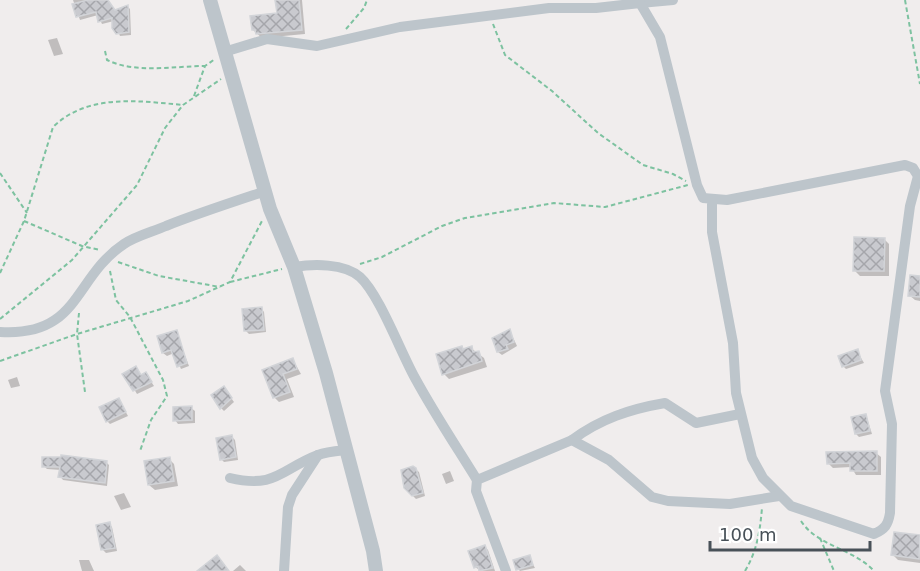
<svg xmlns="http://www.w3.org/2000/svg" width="920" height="571" viewBox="0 0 920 571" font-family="'DejaVu Sans',sans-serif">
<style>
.shadow{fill:#0003}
.building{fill:url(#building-cross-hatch);stroke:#d2d4d8;stroke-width:1.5}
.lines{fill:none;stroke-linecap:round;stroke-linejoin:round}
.path{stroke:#7dc2a0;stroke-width:2;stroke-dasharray:4.5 3;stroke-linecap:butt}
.minor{stroke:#bdc5cb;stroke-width:10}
.tertiary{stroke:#bdc5cb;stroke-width:14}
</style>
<defs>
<pattern id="building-cross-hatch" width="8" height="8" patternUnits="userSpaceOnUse" patternTransform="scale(1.5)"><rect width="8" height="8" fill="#c9cacf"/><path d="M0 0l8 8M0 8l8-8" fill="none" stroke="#a5a6ab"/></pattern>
</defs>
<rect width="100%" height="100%" fill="#f0eded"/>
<g class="shadow">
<polygon points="73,0 106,0 115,11 127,6 130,9 131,35 120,36 114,21 102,24 98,15 80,20"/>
<polygon points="282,0 302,0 305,34 262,38 253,30 278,14"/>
<polygon points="57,38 63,54 54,56 48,40"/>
<polygon points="884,239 889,244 889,276 860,276 855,271"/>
<polygon points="920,277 920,301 915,300 909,295"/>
<polygon points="261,308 264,312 266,332 249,334 246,331"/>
<polygon points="510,331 517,346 502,355 498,352"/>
<polygon points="176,332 189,366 181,369 174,353 167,356 163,353 159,337"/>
<polygon points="471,348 484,358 487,367 449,379 444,374 464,350"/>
<polygon points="857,351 864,363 846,369 843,366"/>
<polygon points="293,360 301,374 287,379 294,397 279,402 274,397 264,371"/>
<polygon points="125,374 141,376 146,374 154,386 137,394"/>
<polygon points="17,377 20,386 11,388 8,380"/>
<polygon points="226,391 234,402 224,411 221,408"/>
<polygon points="119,400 128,416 110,424 107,421"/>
<polygon points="191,408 195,411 195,423 178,424 175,420"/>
<polygon points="866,415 872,434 859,437 856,434"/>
<polygon points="232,437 235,440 238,460 224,462 221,459"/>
<polygon points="876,453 881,457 881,475 856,475 851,467 833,468 828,463"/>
<polygon points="169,459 174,464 178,486 155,490 149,485"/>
<polygon points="106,462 109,465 107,486 63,480 60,476 61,470 47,469 44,466"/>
<polygon points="415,469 419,472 425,496 416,499 409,492"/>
<polygon points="450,471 454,481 446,484 442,474"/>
<polygon points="124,493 131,507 121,510 114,496"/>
<polygon points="109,524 112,527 117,551 106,553 103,550"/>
<polygon points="895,534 920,536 920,563 898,560 893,555"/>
<polygon points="485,547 488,550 495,571 481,571 475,567"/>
<polygon points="529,557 535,568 520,571 518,569"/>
<polygon points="79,560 89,560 94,571 82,571"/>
<polygon points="240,565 246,571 233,571"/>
</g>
<g class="building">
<polygon points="88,0 108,0 115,10 128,5 129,32 116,34 112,28 112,18 98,22 96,12 76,17 72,4"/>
<polygon points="275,0 299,0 302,30 256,34 255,30 252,30 250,16 277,13"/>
<polygon points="854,237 885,238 884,271 853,271"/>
<polygon points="910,275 920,276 920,297 908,296"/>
<polygon points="262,307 264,330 244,331 242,309"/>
<polygon points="510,329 514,342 506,345 508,349 497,352 492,338"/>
<polygon points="177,330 187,363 177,367 171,350 162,353 157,336"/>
<polygon points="462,346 463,349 472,346 473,352 479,351 482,361 442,375 436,354"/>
<polygon points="858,349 861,360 842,367 838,356"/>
<polygon points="293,358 297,369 283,374 290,392 273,398 262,370"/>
<polygon points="136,366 141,375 146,372 152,382 133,391 122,374"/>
<polygon points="224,386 232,398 220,409 211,395"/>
<polygon points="119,398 126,412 106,422 99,407"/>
<polygon points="192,406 192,420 173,421 173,407"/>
<polygon points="866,414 870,431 855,434 851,417"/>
<polygon points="232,435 236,457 220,460 216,438"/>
<polygon points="877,451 877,471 850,471 850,463 827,464 826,452"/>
<polygon points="61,455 107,461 105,483 58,477 60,467 42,467 42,457 61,457"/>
<polygon points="170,457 174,481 148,485 144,461"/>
<polygon points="413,466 416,468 423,493 412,496 404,488 401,470"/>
<polygon points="110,522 115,548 101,550 96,525"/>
<polygon points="894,532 920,535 919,559 891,555"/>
<polygon points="485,545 493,568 479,571 478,566 474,568 468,551"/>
<polygon points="217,555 229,571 197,571"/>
<polygon points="530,555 533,565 516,570 513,560"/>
</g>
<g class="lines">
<g class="path">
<polyline points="905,0 920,84"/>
<polyline points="493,24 505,55 552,91 598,133 643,165 673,174 686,181"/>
<polyline points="346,29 364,8 367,0"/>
<path d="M105 51 107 60C136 74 174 66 205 66"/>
<polyline points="194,96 205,66 215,59"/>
<polyline points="0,173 27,213"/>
<polyline points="24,221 82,246 100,250"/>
<polyline points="118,262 159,276 220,287"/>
<polyline points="360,264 382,257 442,226 465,218 554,203 605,207 688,185"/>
<polyline points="110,271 116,300 130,317 163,380 167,396 151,420 140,451"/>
<path d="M0 273 24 221 53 127C88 93 139 101 183 105"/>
<polyline points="230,282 282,269"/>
<polyline points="79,313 77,334 85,392"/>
<polyline points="0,319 72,260 137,185 165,128 183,105 221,79"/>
<polyline points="0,361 77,334 188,301 230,282 262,221"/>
<path d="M801 521C817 546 854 549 874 571"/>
<polyline points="820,538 834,571"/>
<path d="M745 571C757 551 760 531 762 508"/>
</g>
<g class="minor">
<polyline points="640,3 673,0"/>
<path d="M224 52 267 39 317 46 400 27 549 8H596L640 3 660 37 697 185 703 198 727 200 905 165 913 168 918 176 910 206 885 391 892 424 890 513C888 525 885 529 874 534L791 506 763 478 752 458 736 393 733 343 712 232V200"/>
<path d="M294 267C313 264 344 263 360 277 379 294 401 353 415 378 434 413 456 446 477 480"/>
<path d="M0 332C80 337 73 278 124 244 136 236 152 232 166 226 199 213 233 202 266 191"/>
<path d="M572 440C600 419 630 409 665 403L696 423 740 414"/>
<path d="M230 478C276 489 281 469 318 455 326 452 337 451 346 450"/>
<polyline points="284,571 288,507 292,495 318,455"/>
<polyline points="506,571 476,491 477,480 572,440 609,460 652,497 668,501 730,504 779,496"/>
</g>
<polyline class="tertiary" points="210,0 270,209 294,267 326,373 373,551 376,571"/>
</g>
<path d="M710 541v9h160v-9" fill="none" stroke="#485158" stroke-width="3"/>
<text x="719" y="541" font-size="18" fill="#485158" stroke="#ffffff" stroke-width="4.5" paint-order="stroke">100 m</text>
</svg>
